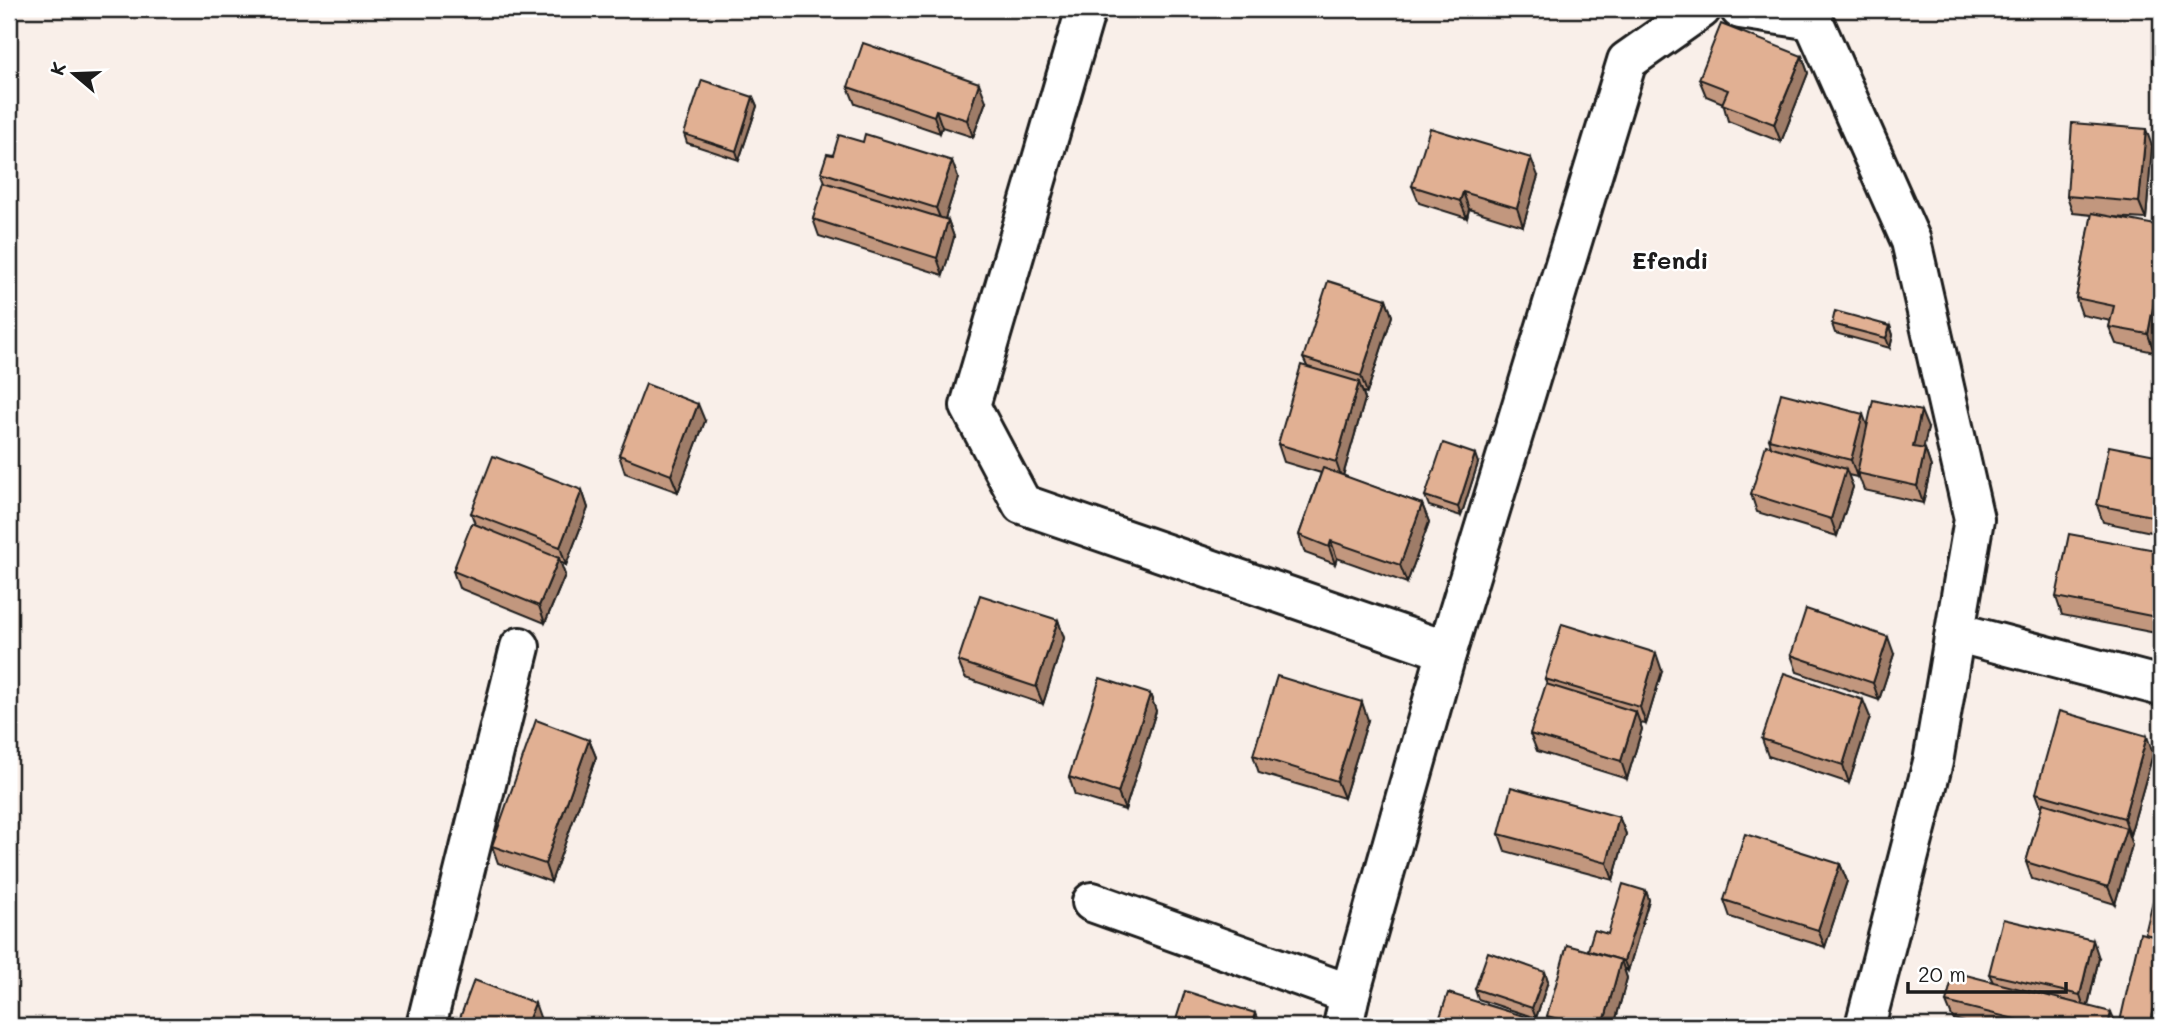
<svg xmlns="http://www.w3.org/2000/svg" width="2170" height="1035" viewBox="0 0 2170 1035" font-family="Mali,sans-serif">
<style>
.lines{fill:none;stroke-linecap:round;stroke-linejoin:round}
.minor-casing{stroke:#1c1c1c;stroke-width:44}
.tertiary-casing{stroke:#1c1c1c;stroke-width:44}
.minor{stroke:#fff;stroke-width:38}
.tertiary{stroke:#fff;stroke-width:38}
.wall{fill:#c2977e;stroke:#1c1c1c;stroke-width:2}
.shaded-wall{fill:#9e7b67;stroke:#1c1c1c;stroke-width:2}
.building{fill:#e1b093;stroke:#1c1c1c;stroke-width:2}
.labels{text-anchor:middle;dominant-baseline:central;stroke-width:5;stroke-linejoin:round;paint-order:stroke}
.district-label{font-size:24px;font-weight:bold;fill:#1c1c1c;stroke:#fff}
</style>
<rect width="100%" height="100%" fill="#f9efe9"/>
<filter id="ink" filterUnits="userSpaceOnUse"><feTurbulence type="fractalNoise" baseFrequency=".0143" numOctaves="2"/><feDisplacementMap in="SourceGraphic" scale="14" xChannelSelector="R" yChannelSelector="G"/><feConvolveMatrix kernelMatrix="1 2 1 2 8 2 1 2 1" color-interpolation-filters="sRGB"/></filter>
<g filter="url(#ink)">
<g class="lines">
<g class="minor-casing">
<g id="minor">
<polyline points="1086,9 970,406 1022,504 1447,651"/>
<polyline points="1740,9 1813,20"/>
<polyline points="1955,632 2161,686"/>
<polyline points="1092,902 1350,994"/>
<polyline points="426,1026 520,647"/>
<polyline points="1343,1026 1350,994 1447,651 1627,61 1701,9"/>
</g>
</g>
<g class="tertiary-casing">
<polyline id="tertiary" points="1808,9 1911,241 1974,519 1933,762 1865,1026"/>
</g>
<use href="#minor" class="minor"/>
<use href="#tertiary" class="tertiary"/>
</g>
<g class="wall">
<polygon points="1802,56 1808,73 1781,142 1728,121 1723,103 1706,96 1699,79"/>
<polygon points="848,87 986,101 973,137 942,127 940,133 855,104"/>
<polygon points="753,97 757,106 739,160 687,143 684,134"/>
<polygon points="863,142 952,161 958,178 945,219 948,220 954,237 943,275 819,236 813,219 825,182 821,172 833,155"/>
<polygon points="2152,146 2146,219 2112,217 2154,352 2116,344 2109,327 2111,321 2082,315 2076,298 2092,215 2073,213 2067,196"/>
<polygon points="1538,176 1523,226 1469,209 1467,218 1419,203 1412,186"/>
<polygon points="1386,299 1392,316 1367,393 1363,392 1365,399 1343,476 1422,504 1429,522 1407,583 1337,558 1335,564 1305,553 1299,535 1321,473 1284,462 1278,444 1307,366 1303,358"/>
<polygon points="1832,324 1890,326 1893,335 1890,348 1835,333"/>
<polygon points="705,421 678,492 625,473 619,455"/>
<polygon points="1867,426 1928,428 1923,449 1925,449 1931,467 1923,503 1864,490 1858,474 1857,477 1848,475 1853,487 1837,536 1757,512 1751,494 1771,446 1769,439"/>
<polygon points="2161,456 2161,534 2103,522 2097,505"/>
<polygon points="1478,463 1461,516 1429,506 1425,496"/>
<polygon points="582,490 588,508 566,565 560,562 565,575 545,623 459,588 453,571 475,524 471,513"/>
<polygon points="2161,551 2161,634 2062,615 2056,597"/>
<polygon points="1058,620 1064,638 1043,704 965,678 958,661"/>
<polygon points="1894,654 1879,700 1797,672 1791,655"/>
<polygon points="1662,671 1646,724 1640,723 1642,729 1627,779 1537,751 1530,734 1547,684 1545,679"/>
<polygon points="1150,694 1156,711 1125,810 1075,795 1069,777"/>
<polygon points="1870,717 1849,783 1768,756 1762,739"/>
<polygon points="1368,720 1344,798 1259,773 1253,755"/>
<polygon points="589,740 596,757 551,882 498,863 492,846"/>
<polygon points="2153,754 2130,835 2128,835 2132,845 2115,904 2032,879 2026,862 2042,809 2036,793"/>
<polygon points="1619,817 1626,834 1613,880 1505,851 1499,834"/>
<polygon points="1840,864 1847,881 1825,947 1730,917 1724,900"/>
<polygon points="1646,891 1649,900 1628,971 1624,969 1627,978 1614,1026 1437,1026 1550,1024 1547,1016 1588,951 1608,934"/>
<polygon points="2099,958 2088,1006 2108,1026 1980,1026 1953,1019 1946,1002 1993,982 1989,974"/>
<polygon points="1545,972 1548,981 1536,1018 1478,999 1475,989"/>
</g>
<g class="shaded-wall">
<polygon points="1802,56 1808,73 1781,142 1774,124"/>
<polygon points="979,83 986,101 973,137 967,120"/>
<polygon points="753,97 757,106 739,160 736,151"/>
<polygon points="936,110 942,127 940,133 934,116"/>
<polygon points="2146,129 2152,146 2146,219 2139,202"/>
<polygon points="1531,158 1538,176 1523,226 1517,208"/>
<polygon points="952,161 958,178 943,225 936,208"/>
<polygon points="1463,192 1469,209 1467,218 1460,201"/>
<polygon points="948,220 954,237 943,275 937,258"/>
<polygon points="2161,265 2161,314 2154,352 2148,334"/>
<polygon points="1386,299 1392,316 1367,393 1361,376"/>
<polygon points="1890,326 1893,335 1890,348 1886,338"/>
<polygon points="1359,382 1365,399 1342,479 1336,462"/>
<polygon points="698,404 705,421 678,492 671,475"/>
<polygon points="1921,411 1928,428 1920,464 1913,447"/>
<polygon points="1863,414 1869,431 1857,477 1851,460"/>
<polygon points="1925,449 1931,467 1923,503 1917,486"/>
<polygon points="1475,454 1478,463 1461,516 1458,507"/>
<polygon points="1846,469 1853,487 1837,536 1831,519"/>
<polygon points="582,490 588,508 566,565 560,547"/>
<polygon points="1422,504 1429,522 1407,583 1400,565"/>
<polygon points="1331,541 1337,558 1335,564 1329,547"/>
<polygon points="559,558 565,575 545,623 539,606"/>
<polygon points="1058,620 1064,638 1043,704 1036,687"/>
<polygon points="1888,637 1894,654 1879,700 1873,683"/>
<polygon points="1656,653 1662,671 1646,724 1640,707"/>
<polygon points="1150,694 1156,711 1125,810 1118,793"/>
<polygon points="1863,700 1870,717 1849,783 1843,765"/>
<polygon points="1362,702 1368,720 1344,798 1337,781"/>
<polygon points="1636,712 1642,729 1627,779 1621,761"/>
<polygon points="2147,736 2153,754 2130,835 2124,818"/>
<polygon points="589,740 596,757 551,882 545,864"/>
<polygon points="1619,817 1626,834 1613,880 1607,863"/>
<polygon points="2126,828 2132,845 2115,904 2108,887"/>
<polygon points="1840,864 1847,881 1825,947 1818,930"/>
<polygon points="1646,891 1649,900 1628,971 1624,961"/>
<polygon points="2093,940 2099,958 2086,1013 2080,995"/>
<polygon points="1621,960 1627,978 1614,1026 1603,1026"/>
<polygon points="1545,972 1548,981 1536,1018 1532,1008"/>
<polygon points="2161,978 2160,1026 2150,1026"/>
<polygon points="535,1003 541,1020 539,1026 526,1026"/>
<polygon points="2111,1012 2117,1026 2108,1026"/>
<polygon points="1255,1013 1260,1026 1251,1026"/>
</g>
<g class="building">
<polygon points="1721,24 1802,56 1774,124 1722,104 1728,90 1699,79"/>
<polygon points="863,43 979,83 967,120 936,110 934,116 848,87"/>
<polygon points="702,80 753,97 736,151 684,134"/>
<polygon points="2072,123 2146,129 2139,202 2067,196"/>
<polygon points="1430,128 1531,158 1517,208 1463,192 1460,201 1412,186"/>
<polygon points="865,134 952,161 936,208 821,172 827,154 833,155 839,135 863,142"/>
<polygon points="824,182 948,220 937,258 813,219"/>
<polygon points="2092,213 2161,226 2161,265 2148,334 2109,327 2114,306 2076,298"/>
<polygon points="1328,281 1386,299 1361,376 1303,358"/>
<polygon points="1835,311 1890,326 1886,338 1832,324"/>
<polygon points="1301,365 1359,382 1336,462 1278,444"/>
<polygon points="646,384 698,404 671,475 619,455"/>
<polygon points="1781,393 1863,414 1851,460 1769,439"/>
<polygon points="1873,400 1921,411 1913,447 1925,449 1917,486 1857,473"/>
<polygon points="1443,443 1475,454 1458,507 1425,496"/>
<polygon points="1766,445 1846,469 1831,519 1751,494"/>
<polygon points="2109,446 2161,456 2161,518 2097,505"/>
<polygon points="493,456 582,490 560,547 471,513"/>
<polygon points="1323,468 1422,504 1400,565 1331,541 1329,547 1299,535"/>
<polygon points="472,523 559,558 539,606 453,571"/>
<polygon points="2069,534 2161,551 2161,618 2056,597"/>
<polygon points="980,595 1058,620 1036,687 958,661"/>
<polygon points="1806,609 1888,637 1873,683 1791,655"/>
<polygon points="1562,624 1656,653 1640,707 1545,679"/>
<polygon points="1784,673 1863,700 1843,765 1762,739"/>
<polygon points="1277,676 1362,702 1337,781 1253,755"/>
<polygon points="1100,678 1150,694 1118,793 1069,777"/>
<polygon points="1546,684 1636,712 1621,761 1530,734"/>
<polygon points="2059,711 2147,736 2124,818 2036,793"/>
<polygon points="536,720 589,740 545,864 492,846"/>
<polygon points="1511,787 1619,817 1607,863 1499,834"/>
<polygon points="2043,803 2126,828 2108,887 2026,862"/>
<polygon points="1745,834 1840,864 1818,930 1724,900"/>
<polygon points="2161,867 2161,938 2145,934"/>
<polygon points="1623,884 1646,891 1624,961 1588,950 1594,930 1608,934"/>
<polygon points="2003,919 2093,940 2080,995 1989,974"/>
<polygon points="2140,933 2161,938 2161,978 2150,1026 2119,1026"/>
<polygon points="1567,945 1621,960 1603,1026 1585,1026 1547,1016"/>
<polygon points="1488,952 1545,972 1532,1008 1475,989"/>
<polygon points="1954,972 2111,1012 2108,1026 2043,1026 1946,1002"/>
<polygon points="474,980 535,1003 526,1026 457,1026"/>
<polygon points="1185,991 1255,1013 1251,1026 1174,1026"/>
<polygon points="1448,993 1556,1026 1437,1026"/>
</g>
</g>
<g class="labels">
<g class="district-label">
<text x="1670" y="259">Efendi</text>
</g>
</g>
<rect width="2170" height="1035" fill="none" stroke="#fff" stroke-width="35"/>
<rect x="18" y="18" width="2135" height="1000" fill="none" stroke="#1c1c1c" stroke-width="2.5" filter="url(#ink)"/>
<g transform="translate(74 74) rotate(289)" stroke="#ffffff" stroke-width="5" paint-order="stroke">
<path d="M0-5L12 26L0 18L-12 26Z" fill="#1c1c1c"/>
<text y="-10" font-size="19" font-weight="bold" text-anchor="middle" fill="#1c1c1c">K</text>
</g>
<path d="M1908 982v10h158v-10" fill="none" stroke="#1c1c1c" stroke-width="3.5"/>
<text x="1918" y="982" font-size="21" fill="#1c1c1c" stroke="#ffffff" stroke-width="5" paint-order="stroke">20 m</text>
</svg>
